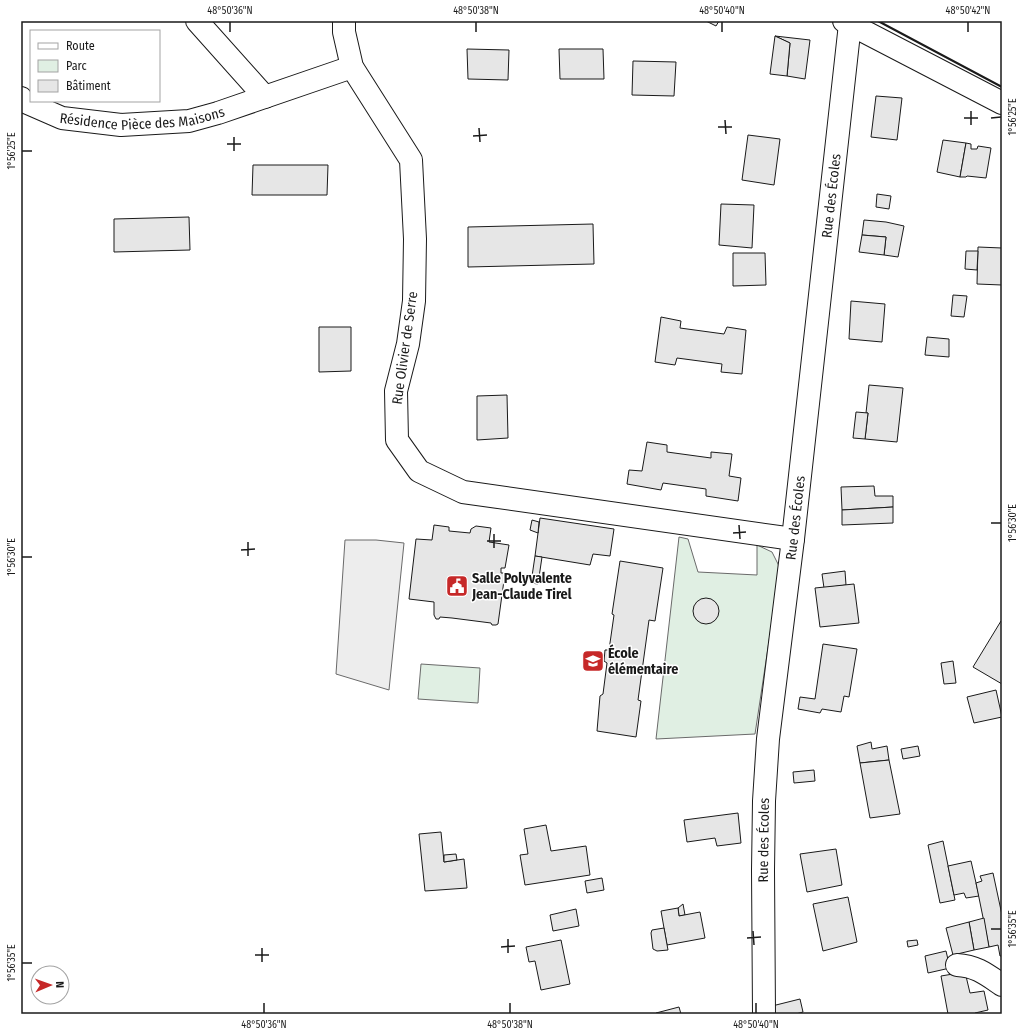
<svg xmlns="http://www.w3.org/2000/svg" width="1023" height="1035" viewBox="0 0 1023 1035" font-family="'Fira Sans Condensed',sans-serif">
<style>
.green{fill:#e0efe3;stroke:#6a6a6a}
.parking{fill:#ededed;stroke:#6a6a6a}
.building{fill:#e6e6e6;stroke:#1a1a1a}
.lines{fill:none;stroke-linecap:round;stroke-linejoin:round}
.street-casing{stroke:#1a1a1a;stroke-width:24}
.street{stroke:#fff;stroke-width:22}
.wall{stroke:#1a1a1a;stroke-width:2}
.ticks{fill:none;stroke:#1a1a1a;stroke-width:1.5}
.labels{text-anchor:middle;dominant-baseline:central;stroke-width:3;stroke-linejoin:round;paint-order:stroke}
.street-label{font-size:14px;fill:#1a1a1a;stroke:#fff}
.poi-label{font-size:14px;font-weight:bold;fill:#1a1a1a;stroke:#fff;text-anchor:start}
.neatline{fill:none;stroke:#1a1a1a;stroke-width:1.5}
.ticks-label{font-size:10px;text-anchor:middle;fill:#1a1a1a}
</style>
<rect width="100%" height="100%" fill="#fff"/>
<g class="green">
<polygon points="679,537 688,539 698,572 757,575 757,545 772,552 780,568 755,734 656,739"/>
<polygon points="421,664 480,668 478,703 418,699"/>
</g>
<polygon class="parking" points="345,540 376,540 404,543 389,690 336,674"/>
<g class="building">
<polygon points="706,21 719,21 716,26"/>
<polygon points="775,36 810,40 805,79 787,76 790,43"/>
<polygon points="775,36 790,43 787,76 770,74"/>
<polygon points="467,49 509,50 508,80 468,79"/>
<polygon points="559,49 603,49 604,79 560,79"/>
<polygon points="633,61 676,62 674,96 632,95"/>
<polygon points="876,96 902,98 897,140 871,137"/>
<polygon points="748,135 780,139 774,185 742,180"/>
<polygon points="943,140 966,143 960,177 937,172"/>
<polygon points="966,143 971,144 971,149 977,149 978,146 991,148 986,178 967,176 966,177 960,177"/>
<polygon points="253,165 328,165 327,195 252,195"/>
<polygon points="877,194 891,196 889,209 876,207"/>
<polygon points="721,204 754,205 752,248 719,245"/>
<polygon points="189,217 190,250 114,252 114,219"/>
<polygon points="864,220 886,222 904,226 898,257 884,255 886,237 862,235"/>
<polygon points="593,224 594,264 468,267 468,227"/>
<polygon points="862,235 886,237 884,255 859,252"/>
<polygon points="978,247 1002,248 1002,285 977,284"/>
<polygon points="966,251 978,251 977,270 965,269"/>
<polygon points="733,253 765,253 766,285 733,286"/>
<polygon points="953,295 967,296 964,317 951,316"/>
<polygon points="851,301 885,304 882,342 849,339"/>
<polygon points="661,317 681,321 680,328 724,334 727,327 746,330 742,374 721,372 722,364 677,358 675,365 655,362"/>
<polygon points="319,327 351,327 351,371 319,372"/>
<polygon points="927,337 949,339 949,357 925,355"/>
<polygon points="869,385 903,388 897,442 865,439 868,413 866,413"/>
<polygon points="507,395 508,438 477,440 477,396"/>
<polygon points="856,412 868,413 865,439 853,438"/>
<polygon points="647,442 667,445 667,452 711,458 711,452 732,454 729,476 741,478 738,501 706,496 706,489 663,483 661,490 627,484 629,470 642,471"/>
<polygon points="874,486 875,496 893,496 893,507 842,510 841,487"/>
<polygon points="893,507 893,523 842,525 842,510"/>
<polygon points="540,518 614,529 610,556 593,554 590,565 535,556"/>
<polygon points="532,520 539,522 538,533 530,530"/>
<polygon points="434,525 449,527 449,531 470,533 471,529 476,526 491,528 489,542 509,545 505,568 501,568 501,573 505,573 498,624 496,625 492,625 491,623 452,618 440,617 439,619 436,619 434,615 434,602 409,599 416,539 432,540"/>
<polygon points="535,556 542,557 538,584 531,583"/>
<polygon points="620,561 663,568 655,621 649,620 638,700 641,701 636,737 597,731 600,696 603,694 607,663 604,661 605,650 609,650 614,615 612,614"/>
<polygon points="845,571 846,585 824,588 822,574"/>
<polygon points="854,584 859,623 820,627 815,588"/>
<circle cx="706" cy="611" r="13"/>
<polygon points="1001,621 1002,622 1002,684 973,667"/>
<polygon points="823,644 857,649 849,697 844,696 841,712 822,709 820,713 798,709 800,697 815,699"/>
<polygon points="953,661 956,683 944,684 941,663"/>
<polygon points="996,690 1002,717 974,723 967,697"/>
<polygon points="871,742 872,749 887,746 889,760 860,763 857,746"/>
<polygon points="918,746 920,756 903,759 901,749"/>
<polygon points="889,760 900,814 870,818 860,763"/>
<polygon points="814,770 815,781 794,783 793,772"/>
<polygon points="738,813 741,843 717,846 715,838 687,842 684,820"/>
<polygon points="546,825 551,851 586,846 590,875 525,885 520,855 528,854 524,829"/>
<polygon points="441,832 444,862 464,859 467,888 425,891 419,834"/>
<polygon points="943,841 955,900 940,903 928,845"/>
<polygon points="836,849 842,885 807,892 800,854"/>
<polygon points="456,854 457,860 444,862 444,855"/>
<polygon points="971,861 979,896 966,898 964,893 954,895 948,866"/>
<polygon points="993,873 1002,915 1002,956 1000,956 998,945 989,947 976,883 982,881 980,876"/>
<polygon points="602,878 604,890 587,893 585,881"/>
<polygon points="848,897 857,942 823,951 813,904"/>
<polygon points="683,904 685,915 679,916 678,908"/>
<polygon points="678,908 679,916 700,912 705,938 667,945 661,911"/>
<polygon points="576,909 579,926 553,931 550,915"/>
<polygon points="984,918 989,947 974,950 969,922"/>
<polygon points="969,922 974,950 953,955 946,928"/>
<polygon points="664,928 668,950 657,951 653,949 651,933 652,930"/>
<polygon points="561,940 570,984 541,990 535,961 529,962 526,947"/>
<polygon points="917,940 918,945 908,947 907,941"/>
<polygon points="946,951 950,968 928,973 925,956"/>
<polygon points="965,972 970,993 984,991 988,1010 975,1013 976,1014 948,1014 941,976"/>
<polygon points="800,999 803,1012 796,1014 774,1014 772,1006"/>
<polygon points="679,1007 681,1014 656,1014 656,1013"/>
</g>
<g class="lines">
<g class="street-casing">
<g id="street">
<polyline points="197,21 265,97"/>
<polyline points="344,21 344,32 352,67 411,160 415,239 414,301 408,344 396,391 397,440 419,471 463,492 793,539"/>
<polyline points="844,21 1002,103"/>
<path id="s1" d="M21 98 23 101 62 118 121 125 189 121 218 113 352 67"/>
<path d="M957 965C976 966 986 974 1002 985"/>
<path id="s2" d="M764 1014 763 870 764 801 768 739 793 539 850 24"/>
</g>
</g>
<use href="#street" class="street"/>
<polyline class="wall" points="878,21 1002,87"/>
</g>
<path class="ticks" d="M230 22V32M476 22V32M722 22V32M968 22V32M971 111V125M964 118H978M991 118 1001 117M725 120 726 134M718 127H732M479 128 480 142M473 136 487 135M234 137V151M227 144H241M22 151H32M991 523H1001M739 525 740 539M733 533 746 532M494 534V548M487 541H501M248 542V556M241 550 255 549M22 557H32M991 929H1001M753 931 754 945M747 938 761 937M508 939V953M501 947 515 946M262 948V962M255 955H269M22 963H32M264 1003V1013M510 1003V1013M756 1003V1013"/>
<defs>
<g id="civic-square" transform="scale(1.15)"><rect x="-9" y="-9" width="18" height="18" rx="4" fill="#c62828" stroke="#fff"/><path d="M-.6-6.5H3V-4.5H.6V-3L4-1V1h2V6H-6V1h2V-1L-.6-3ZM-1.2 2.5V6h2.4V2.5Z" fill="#fff"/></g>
<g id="school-square" transform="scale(1.15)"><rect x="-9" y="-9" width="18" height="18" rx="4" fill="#c62828" stroke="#fff"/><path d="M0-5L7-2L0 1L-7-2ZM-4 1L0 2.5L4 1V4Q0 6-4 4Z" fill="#fff"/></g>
</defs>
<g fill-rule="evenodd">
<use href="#civic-square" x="457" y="586"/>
<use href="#school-square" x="593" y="661"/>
</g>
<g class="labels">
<g class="street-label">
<text stroke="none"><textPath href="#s1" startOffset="127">Résidence Pièce des Maisons</textPath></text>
<text stroke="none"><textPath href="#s2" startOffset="822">Rue des Écoles</textPath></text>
<text transform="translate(405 348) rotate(-82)">Rue Olivier de Serre</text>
<text stroke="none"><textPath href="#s2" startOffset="498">Rue des Écoles</textPath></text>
<text stroke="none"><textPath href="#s2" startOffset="174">Rue des Écoles</textPath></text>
</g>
<g class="poi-label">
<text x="472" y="578">Salle Polyvalente<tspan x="472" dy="16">Jean-Claude Tirel</tspan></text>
<text x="608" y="653">École<tspan x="608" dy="16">élémentaire</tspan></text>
</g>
</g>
<rect width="1023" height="1035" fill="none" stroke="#ffffff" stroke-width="44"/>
<rect x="30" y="30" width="130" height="72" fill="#ffffff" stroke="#a3a3a3"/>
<rect x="38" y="43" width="20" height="6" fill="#ffffff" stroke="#a3a3a3"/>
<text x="66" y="50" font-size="12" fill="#1a1a1a">Route</text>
<rect x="38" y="60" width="20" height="12" fill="#e0efe3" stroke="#a3a3a3"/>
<text x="66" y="70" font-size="12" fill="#1a1a1a">Parc</text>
<rect x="38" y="80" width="20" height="12" fill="#e6e6e6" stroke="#a3a3a3"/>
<text x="66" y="90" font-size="12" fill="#1a1a1a">Bâtiment</text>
<g transform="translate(50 985) rotate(88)"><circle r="19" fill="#ffffff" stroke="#a3a3a3"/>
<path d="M0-3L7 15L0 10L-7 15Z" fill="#c62828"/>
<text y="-6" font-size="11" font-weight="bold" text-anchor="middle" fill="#1a1a1a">N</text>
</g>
<rect x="22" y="22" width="979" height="991" class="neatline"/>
<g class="ticks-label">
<text x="230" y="14">48°50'36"N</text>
<text x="476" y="14">48°50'38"N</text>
<text x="722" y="14">48°50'40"N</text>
<text x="968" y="14">48°50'42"N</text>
<text transform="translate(1012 117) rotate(-90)" y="4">1°56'25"E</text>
<text transform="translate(11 151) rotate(-90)" y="4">1°56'25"E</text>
<text transform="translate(1012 523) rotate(-90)" y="4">1°56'30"E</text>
<text transform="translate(11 557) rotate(-90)" y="4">1°56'30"E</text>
<text transform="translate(1012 929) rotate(-90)" y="4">1°56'35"E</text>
<text transform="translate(11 963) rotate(-90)" y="4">1°56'35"E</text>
<text x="264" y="1028">48°50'36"N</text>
<text x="510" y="1028">48°50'38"N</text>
<text x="756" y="1028">48°50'40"N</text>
</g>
</svg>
